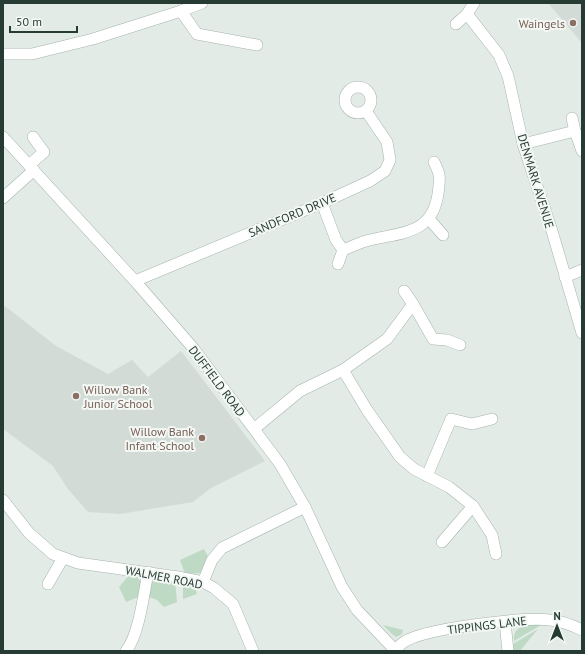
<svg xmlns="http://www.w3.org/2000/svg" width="585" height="654" viewBox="0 0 585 654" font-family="'PT Sans',sans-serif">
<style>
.built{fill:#d2dbd6}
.green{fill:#bfdac4}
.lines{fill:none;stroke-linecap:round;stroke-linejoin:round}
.minor-casing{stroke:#a6b3ad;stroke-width:12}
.minor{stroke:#fff;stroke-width:11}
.education-dot{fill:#8d6e63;stroke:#f3f8f5;stroke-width:1.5}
.labels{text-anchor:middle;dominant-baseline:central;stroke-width:4;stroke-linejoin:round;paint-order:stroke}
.education-label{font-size:12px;fill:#785e54;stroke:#f3f8f5;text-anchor:end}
.street-label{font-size:12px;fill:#253b33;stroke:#f3f8f5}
</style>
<rect width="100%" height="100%" fill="#e3ebe7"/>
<g class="built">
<polygon points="548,3 582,3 582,43"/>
<polygon points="5,306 56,346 108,374 132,360 148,377 181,351 265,461 211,488 193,502 120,514 88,512 68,489 53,466 3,429 3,308"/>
</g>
<g class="green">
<polygon points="204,549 209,558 201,573 185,574 180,560"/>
<path d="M131 573C142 578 142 585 141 596L126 602 119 587Z"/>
<polygon points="156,578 175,580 177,602 164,607 157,600 147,596 150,584"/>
<polygon points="183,580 193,581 197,594 183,599"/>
<path d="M528 624 541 625 514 641C513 630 519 627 528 624Z"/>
<polygon points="383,625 403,630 402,634 396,637 392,634"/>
<polygon points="538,629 520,651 514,651 513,644"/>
</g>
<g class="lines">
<g class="minor-casing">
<g id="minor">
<polyline points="474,3 467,14 499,55 508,76 523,144 552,231 582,333"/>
<polyline points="181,11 197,34 257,45"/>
<polyline points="456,24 467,14"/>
<polyline points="3,54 32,54 93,39 181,11 202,3"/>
<circle cx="358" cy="100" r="13"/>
<polyline points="572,118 575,131"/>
<polyline points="3,137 135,281 194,349 280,464 305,507 342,587 357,610 395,650"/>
<polyline points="523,144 575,131 582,151"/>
<polyline points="29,165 44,152 33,137"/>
<polyline points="3,198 34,170"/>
<path d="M322 203 336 240 343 250C351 247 359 243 366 241 399 232 432 236 438 194 440 178 441 176 434 162"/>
<polyline points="429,219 443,235"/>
<polyline points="338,264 343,250"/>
<polyline points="565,277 582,270"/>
<polyline points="135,281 322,203 370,181 385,171 390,160 387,142 366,111"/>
<polyline points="413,304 433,339 447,340 460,345"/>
<polyline points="343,370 367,410 400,457 414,469 449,487 473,506 492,535 496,554"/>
<polyline points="254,429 300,391 343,370 387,339 413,304 404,291"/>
<polyline points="427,476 451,419 472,424 492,419"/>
<polyline points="3,500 29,533 53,554 78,563 178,577 203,582 214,588 233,604 253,651"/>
<polyline points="442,542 473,506"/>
<polyline points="203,582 212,560 222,548 305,507"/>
<polyline points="48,584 63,558"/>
<polyline points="505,622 508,651"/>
<path d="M395 650C398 647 401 644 404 642 425 628 524 617 550 620 561 621 572 625 582 630"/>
<path d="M126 651C139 635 144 593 148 572"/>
</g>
</g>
<use href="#minor" class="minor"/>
</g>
<g class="education-dot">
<circle cx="573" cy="23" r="4"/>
<circle cx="76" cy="396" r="4"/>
<circle cx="202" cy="438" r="4"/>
</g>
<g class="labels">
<g class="education-label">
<text x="565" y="23">Waingels</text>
<text x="84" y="389" text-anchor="start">Willow Bank<tspan x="84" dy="14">Junior School</tspan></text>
<text x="194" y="431">Willow Bank<tspan x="194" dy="14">Infant School</tspan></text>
</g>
<g class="street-label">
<text transform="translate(536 181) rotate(73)">DENMARK AVENUE</text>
<text transform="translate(292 215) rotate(-23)">SANDFORD DRIVE</text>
<text transform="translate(217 381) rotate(53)">DUFFIELD ROAD</text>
<text transform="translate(164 577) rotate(11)">WALMER ROAD</text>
<text transform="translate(487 625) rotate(-7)">TIPPINGS LANE</text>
</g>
</g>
<rect width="585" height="654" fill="none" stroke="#253b33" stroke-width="8"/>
<g transform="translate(557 626)" stroke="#f3f8f5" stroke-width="3" paint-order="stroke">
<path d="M0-3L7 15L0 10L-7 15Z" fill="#253b33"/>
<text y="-6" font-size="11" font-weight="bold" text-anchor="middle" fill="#253b33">N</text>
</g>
<path d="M10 26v6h67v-6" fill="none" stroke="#253b33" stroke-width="2"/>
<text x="16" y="26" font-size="12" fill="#253b33" stroke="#f3f8f5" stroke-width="3" paint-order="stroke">50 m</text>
</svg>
